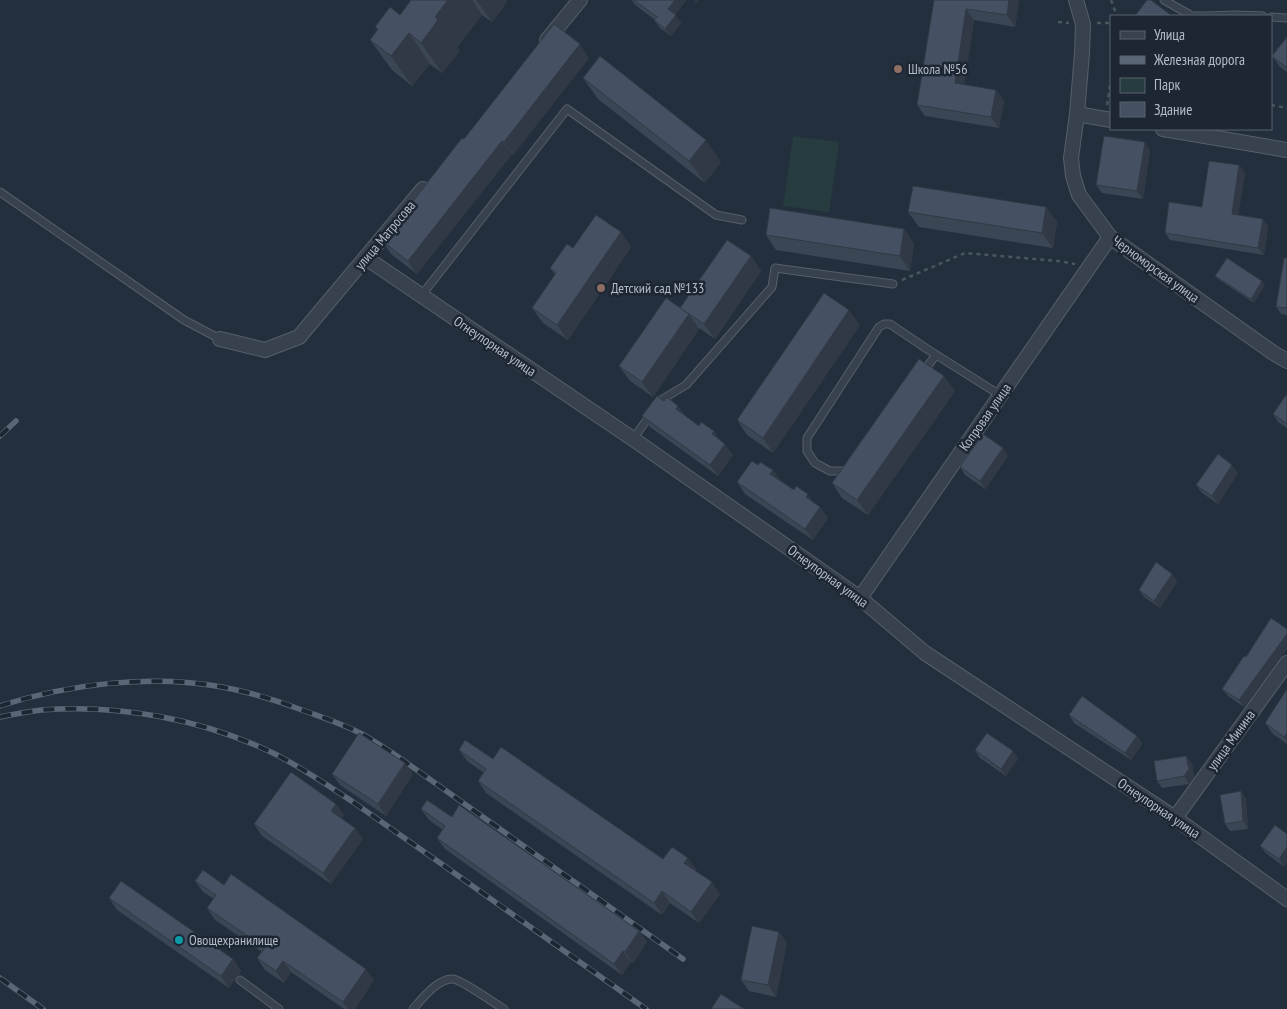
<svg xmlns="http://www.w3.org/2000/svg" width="1287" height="1009" viewBox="0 0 1287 1009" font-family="'PT Sans Narrow',sans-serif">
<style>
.green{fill:#263c3f}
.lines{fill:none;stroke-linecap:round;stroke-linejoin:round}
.lane-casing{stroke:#565f6c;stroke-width:9}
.street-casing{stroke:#565f6c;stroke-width:16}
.path{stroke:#44595c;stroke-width:2.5;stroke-dasharray:4 4;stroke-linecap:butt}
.lane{stroke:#38414e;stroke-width:7}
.street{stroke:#38414e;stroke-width:14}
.rail-casing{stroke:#5a6575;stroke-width:5.5}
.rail{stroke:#1d2633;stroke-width:4;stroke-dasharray:11;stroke-linecap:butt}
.wall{fill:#3b4654}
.shaded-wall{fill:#303945}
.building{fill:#455162;stroke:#303945}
.education-dot{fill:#8d6e63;stroke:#1d2633;stroke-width:2}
.culture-dot{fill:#0f9aa8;stroke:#1d2633;stroke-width:2}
.labels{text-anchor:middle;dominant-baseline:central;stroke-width:5;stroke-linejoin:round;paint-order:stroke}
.poi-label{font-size:14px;fill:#b4bcc9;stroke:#1d2633;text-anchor:start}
.street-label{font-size:14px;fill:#b4bcc9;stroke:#1d2633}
</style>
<rect width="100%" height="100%" fill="#242f3e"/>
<polygon class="green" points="793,136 839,142 829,212 783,206"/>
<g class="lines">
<g class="lane-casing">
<g id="lane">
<polyline points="1164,0 1192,16 1210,16 1235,15 1263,16"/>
<polyline points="1271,17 1287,18"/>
<polyline points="0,192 184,320 220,339"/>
<polyline points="421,296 567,109 716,215 742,220"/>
<polyline points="923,372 936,355"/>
<polyline points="633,439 661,400 686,385 772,287 775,268 893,284"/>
<polyline points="847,471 830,471 815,463 807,451 807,438 879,327 884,324 890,324 927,349 1000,395"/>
<polyline points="240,980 279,1009"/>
<path d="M413 1009C422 999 438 978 453 979 462 980 494 1003 504 1009"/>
</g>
</g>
<g class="street-casing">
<g id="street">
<polyline points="1076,0 1083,24 1082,53 1077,114 1071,158 1073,176 1079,195 1110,237 1272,352 1287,361"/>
<polyline points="547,40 580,0"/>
<polyline points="1077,114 1111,120"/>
<polyline points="1163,129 1287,150"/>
<polyline points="366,258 633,439 860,598 925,653 1175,818 1287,899"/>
<polyline points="220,339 265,350 299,337 423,189"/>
<polyline points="860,598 1110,237"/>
<polyline points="1175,818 1287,663"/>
</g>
</g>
<g class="path">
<polyline points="1111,0 1115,11 1114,16"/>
<polyline points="1058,22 1069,23"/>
<polyline points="1097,23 1111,23"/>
<polyline points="1107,105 1111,80"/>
<polyline points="1271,105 1287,108"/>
<polyline points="902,280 965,253 1058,261 1075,264"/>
</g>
<use href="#lane" class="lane"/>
<use href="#street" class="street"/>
<g class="rail-casing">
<g id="rail">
<polyline points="0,436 16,421"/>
<path d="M0 706C67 684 152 674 222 687 249 692 276 700 302 710 322 717 343 724 362 734 374 741 386 749 397 756L683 959"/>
<path d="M0 717C14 714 27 712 41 710 119 704 202 719 273 753 301 767 327 785 353 802 383 823 413 844 443 865 511 913 579 961 646 1009"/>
<polyline points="0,978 43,1009"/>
</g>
</g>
<use href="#rail" class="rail"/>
</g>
<g class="wall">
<polygon points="411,0 506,0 507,2 492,22 482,15 457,47 460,51 442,73 430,64 412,86 392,70 370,40 378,30 375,27 400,15"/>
<polygon points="632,0 686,0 675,15 681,23 671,36 660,28 654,20 655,20 634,4"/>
<polygon points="934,0 1019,0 1015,27 974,20 964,85 996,90 1004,101 999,128 925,116 917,105"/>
<polygon points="1287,37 1287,72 1280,67 1272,56"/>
<polygon points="589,58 513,155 512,154 417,274 391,254 382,241 464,139"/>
<polygon points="583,78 721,162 705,183 598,99"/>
<polygon points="1150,150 1143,199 1102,193 1096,185"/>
<polygon points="1239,165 1245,173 1238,215 1268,226 1264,255 1170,240 1165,233 1202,207"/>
<polygon points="1046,207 1057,222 1053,248 919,227 908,212"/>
<polygon points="904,229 914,244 910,271 776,250 766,235"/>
<polygon points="621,232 631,247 568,340 543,323 532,308 555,275 550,268 573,248"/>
<polygon points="751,256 761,271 715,339 699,328 699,329 653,397 630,381 619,366 681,308"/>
<polygon points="1287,258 1287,315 1281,314 1276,307"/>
<polygon points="1215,276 1265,285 1254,303 1218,279"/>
<polygon points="860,325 773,453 747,435 737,420"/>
<polygon points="955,391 868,515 842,498 832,483"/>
<polygon points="1287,396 1287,428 1278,422 1273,414"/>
<polygon points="664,401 678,406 685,416 699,426 714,431 719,439 733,455 718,476 650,427 642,416"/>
<polygon points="1008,456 985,489 965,475 960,467"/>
<polygon points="758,465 773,470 780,480 820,507 828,518 813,540 745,494 737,482"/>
<polygon points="1238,473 1218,504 1202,493 1196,485"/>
<polygon points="1172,574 1177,582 1160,608 1144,597 1139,590"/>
<polygon points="1287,629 1287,649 1244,707 1228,696 1222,689 1246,657"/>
<polygon points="1287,689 1287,744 1273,734 1265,723"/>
<polygon points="1069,715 1137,736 1142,744 1131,760 1074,723"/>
<polygon points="459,750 493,759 663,859 696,869 695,871 720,894 699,923 670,903 662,915 486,793 478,781 484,773 467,761"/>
<polygon points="975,750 1013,751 1018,759 1006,776 980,758"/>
<polygon points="1186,756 1192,764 1194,777 1189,784 1162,788 1157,781"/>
<polygon points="332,774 413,774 386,816 340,785"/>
<polygon points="1241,791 1246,799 1248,829 1230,831 1225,824"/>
<polygon points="336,804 344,815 341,818 355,828 363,839 331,884 262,836 254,824"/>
<polygon points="421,809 452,817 639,931 647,942 633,963 631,962 622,975 445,849 437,838 443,830 429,820"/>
<polygon points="1275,825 1284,867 1266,853 1260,846"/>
<polygon points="195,881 224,885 374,980 355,1009 344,1009 291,972 284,983 265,970 257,958 262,952 215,920 207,908 214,899 203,892"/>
<polygon points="109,898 233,959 241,971 229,988 117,910"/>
<polygon points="779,932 787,943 776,997 749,991 741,980"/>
</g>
<g class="shaded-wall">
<polygon points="448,0 472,0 482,15 457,47 460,51 442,73 421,43 435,17"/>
<polygon points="476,0 506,0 507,2 492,22"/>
<polygon points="675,0 686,0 673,17 668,9"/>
<polygon points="694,0 699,0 696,4"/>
<polygon points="1009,0 1019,0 1015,27 1007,15"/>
<polygon points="966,9 974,20 963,95 955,83"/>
<polygon points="676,15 681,23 671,36 665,29"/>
<polygon points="409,33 430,64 412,86 391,56"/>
<polygon points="580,44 589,58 513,155 504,142"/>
<polygon points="996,90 1004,101 999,128 991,117"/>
<polygon points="706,140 721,162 705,183 689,161"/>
<polygon points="502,141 512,154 417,274 408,261"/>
<polygon points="1145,142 1150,150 1143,199 1137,191"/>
<polygon points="1239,165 1245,173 1237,222 1232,214"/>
<polygon points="1046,207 1057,222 1053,248 1042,233"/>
<polygon points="1263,219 1268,226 1264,255 1258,248"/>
<polygon points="904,229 914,244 910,271 900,256"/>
<polygon points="621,232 631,247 568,340 557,325"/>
<polygon points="751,256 761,271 715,339 704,324"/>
<polygon points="1262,281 1265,285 1254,303 1251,299"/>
<polygon points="849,310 860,325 773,453 763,438"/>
<polygon points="689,314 699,329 653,397 642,382"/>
<polygon points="944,376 955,391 868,515 857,500"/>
<polygon points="678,406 686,417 676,409"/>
<polygon points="714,431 722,443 712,434"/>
<polygon points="725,444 733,455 718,476 710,465"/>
<polygon points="1003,448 1008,456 985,489 980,481"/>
<polygon points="1232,465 1238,473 1218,504 1212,496"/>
<polygon points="773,470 781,482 770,474"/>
<polygon points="808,494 816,506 806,497"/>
<polygon points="820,507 828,518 813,540 805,529"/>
<polygon points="1172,574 1177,582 1160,608 1154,601"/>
<polygon points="1287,634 1287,649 1244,707 1239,700"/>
<polygon points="1287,733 1287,741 1284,737"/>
<polygon points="1137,736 1142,744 1131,760 1125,753"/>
<polygon points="1013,751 1018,759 1006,776 1001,769"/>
<polygon points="1186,756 1192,764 1194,777 1189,784 1184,776"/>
<polygon points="405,763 413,774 386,816 378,804"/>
<polygon points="1241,791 1246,799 1248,829 1243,821"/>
<polygon points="336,804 344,815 339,822 331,811"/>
<polygon points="355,828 363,839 331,884 323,873"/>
<polygon points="1287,847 1287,863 1284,867 1279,859"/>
<polygon points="688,858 696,869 692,875 684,863"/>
<polygon points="712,882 720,894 699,923 691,912"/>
<polygon points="662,891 670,903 662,915 654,903"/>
<polygon points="639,931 647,942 633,963 625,952"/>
<polygon points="779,932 787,943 776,997 768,985"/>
<polygon points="623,951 631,962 622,975 614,964"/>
<polygon points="233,959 241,971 229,988 221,976"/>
<polygon points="283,961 291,972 284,983 276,971"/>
<polygon points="366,969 374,980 355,1009 348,1009 343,1002"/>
</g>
<g class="building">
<polygon points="411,0 448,0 435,17 438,20 421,43 409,33 391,56 370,40 378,29 375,27 390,7 400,15"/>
<polygon points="634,0 675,0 668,9 676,15 665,29 654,20 657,17"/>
<polygon points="934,0 1009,0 1007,15 966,9 955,83 996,90 991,117 917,105"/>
<polygon points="1147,0 1151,0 1172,16 1135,16"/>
<polygon points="554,24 580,44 504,142 502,141 408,261 382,241 462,138 464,139"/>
<polygon points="1287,37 1287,68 1272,56"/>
<polygon points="600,56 706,140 689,161 583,78"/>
<polygon points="1104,136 1145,142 1137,191 1096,185"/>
<polygon points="1209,161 1239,165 1232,214 1263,219 1258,248 1165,233 1169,202 1202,207"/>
<polygon points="913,186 1046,207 1042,233 908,212"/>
<polygon points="770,208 904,229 900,256 766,235"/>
<polygon points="596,215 621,232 557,325 532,308 556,273 550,268 567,244 573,248"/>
<polygon points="727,240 751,256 704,324 680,308"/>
<polygon points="1227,258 1262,281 1251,299 1215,276"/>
<polygon points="1284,258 1287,258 1287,308 1276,307"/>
<polygon points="824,293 849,310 763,438 737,420"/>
<polygon points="666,298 689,314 642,382 619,366"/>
<polygon points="919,359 944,376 857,500 832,483"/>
<polygon points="1286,395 1287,396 1287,424 1273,414"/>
<polygon points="657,396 664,401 667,397 678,406 676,409 699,426 701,422 714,431 712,434 725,444 710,465 642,416"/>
<polygon points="983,434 1003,448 980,481 960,467"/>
<polygon points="1218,454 1232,465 1212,496 1196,485"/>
<polygon points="752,461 758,465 760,462 773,470 770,474 794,490 796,486 808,494 806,497 820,507 805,529 737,482"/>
<polygon points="1156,562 1172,574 1154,601 1139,590"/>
<polygon points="1271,618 1287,629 1287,634 1239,700 1222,689 1244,656 1246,657"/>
<polygon points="1287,689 1287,733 1284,737 1265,723"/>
<polygon points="1082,696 1137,736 1125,753 1069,715"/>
<polygon points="359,733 405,763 378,804 332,774"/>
<polygon points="987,733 1013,751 1001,769 975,750"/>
<polygon points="465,740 493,759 501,747 663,859 672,847 688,858 684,863 712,882 691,912 662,891 654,903 478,781 486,769 459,750"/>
<polygon points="1186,756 1189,769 1184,776 1157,781 1154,761"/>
<polygon points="291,772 336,804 331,811 355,828 323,873 254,824"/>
<polygon points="1241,791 1243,821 1225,824 1220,795"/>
<polygon points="427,800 452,817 459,805 639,931 625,952 623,951 614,964 437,838 445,826 421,809"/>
<polygon points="1275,825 1287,834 1287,847 1279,859 1260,846"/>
<polygon points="203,870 224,885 231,874 366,969 343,1002 283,961 276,971 257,958 265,948 207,908 216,895 195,881"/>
<polygon points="121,881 233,959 221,976 109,898"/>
<polygon points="752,926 779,932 768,985 741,980"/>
<polygon points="721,994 744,1009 711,1009"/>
</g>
<g class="education-dot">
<circle cx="898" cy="69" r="5"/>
<circle cx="601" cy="288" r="5"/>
</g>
<circle class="culture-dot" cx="179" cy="940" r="5"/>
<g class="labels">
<g class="poi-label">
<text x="908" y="69">Школа №56</text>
<text x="611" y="288">Детский сад №133</text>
<text x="189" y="940">Овощехранилище</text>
</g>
<g class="street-label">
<text transform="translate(385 235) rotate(-50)">улица Матросова</text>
<text transform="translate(1156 269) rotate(36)">Черноморская улица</text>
<text transform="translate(495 346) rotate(34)">Огнеупорная улица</text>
<text transform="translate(985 417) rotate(-55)">Копровая улица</text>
<text transform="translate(828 576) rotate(36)">Огнеупорная улица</text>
<text transform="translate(1231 740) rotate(-54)">улица Минина</text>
<text transform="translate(1159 808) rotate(34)">Огнеупорная улица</text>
</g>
</g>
<rect x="1110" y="15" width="162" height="115" fill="#1d2633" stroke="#59626f"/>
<rect x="1120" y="31" width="25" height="8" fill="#38414e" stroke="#59626f"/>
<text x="1154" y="40" font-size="15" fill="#b4bcc9">Улица</text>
<rect x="1120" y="56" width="25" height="8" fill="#5a6575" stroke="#59626f"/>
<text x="1154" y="65" font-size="15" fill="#b4bcc9">Железная дорога</text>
<rect x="1120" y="78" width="25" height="15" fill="#263c3f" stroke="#59626f"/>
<text x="1154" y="90" font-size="15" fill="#b4bcc9">Парк</text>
<rect x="1120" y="102" width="25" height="15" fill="#455162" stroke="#59626f"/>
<text x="1154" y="115" font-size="15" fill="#b4bcc9">Здание</text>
</svg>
